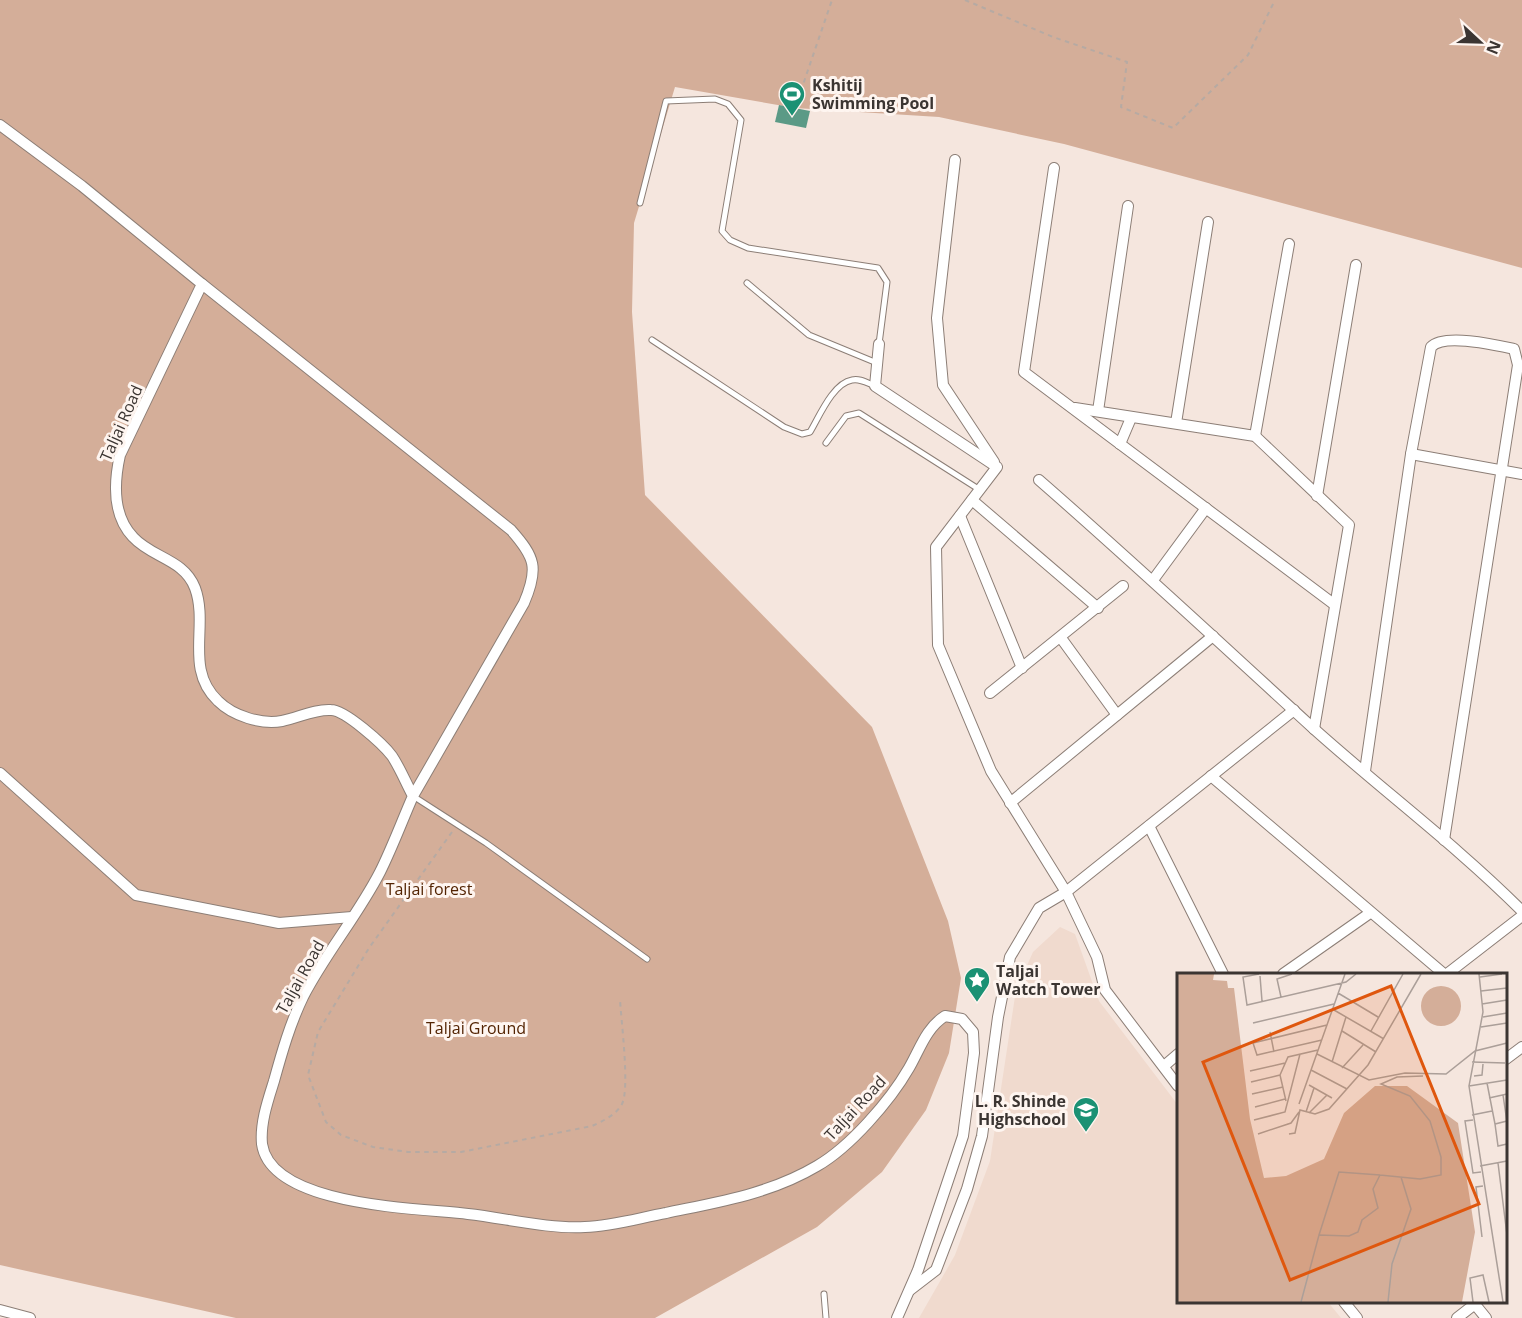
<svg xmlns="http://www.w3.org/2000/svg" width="1522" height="1318" viewBox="0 0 1522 1318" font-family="'Open Sans',sans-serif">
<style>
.built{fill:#f0dace}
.green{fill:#d4ae99}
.water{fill:#5b9a86}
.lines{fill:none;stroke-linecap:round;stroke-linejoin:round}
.service-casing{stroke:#8c7e76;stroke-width:7}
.minor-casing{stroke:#8c7e76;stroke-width:12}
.path{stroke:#b6aaa3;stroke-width:2;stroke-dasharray:4.5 4.5;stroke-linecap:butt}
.service{stroke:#fff;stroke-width:5}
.minor{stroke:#fff;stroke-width:10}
.labels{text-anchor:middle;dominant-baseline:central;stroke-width:6;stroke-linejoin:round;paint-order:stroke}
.poi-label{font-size:16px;font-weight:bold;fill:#3b3532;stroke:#fef5f0;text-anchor:start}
.street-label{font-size:16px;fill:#3b3532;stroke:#fef5f0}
.park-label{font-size:16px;fill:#532403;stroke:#fef5f0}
.inset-road{fill:none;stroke:#ab9f99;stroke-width:1.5}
.view{fill:#df570e;fill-opacity:0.15;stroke:#df570e;stroke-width:3}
.inset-edge{fill:none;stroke:#3b3532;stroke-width:3}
</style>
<rect width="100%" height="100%" fill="#f5e6de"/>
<polygon class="built" points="1060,927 1075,934 1099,1001 1178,1105 1178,1302 1328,1302 1341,1318 919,1318 955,1255 990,1161 1016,990 1033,952"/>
<polygon class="green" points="0,0 1522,0 1522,268 1064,144 939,117 795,108 675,87 634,223 632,312 645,495 872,727 948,921 961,978 949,1053 926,1110 882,1172 817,1227 655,1318 236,1318 0,1265"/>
<polygon class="water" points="779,105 810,111 806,128 775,122"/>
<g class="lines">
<g class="service-casing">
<g id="service">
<polyline points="640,203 666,101 715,99 728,104 741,120 722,231 730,240 748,248 878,268 887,282 879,344"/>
<polyline points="747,283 809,335 877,363"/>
<path d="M652 340 784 427 802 434 810 432C819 417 833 383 852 380 860 378 867 383 875 386"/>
<polyline points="826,443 846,416 859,413 980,490"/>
<polyline points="413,796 486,843 647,959"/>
<polyline points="824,1294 826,1318"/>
</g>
</g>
<g class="minor-casing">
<g id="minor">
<path d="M0 125 82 186 202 284 120 455C114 482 112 515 133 537 152 558 184 559 195 588 209 626 184 669 218 701 233 716 262 725 282 721 298 718 314 709 331 710 345 710 383 744 392 756 400 768 406 783 413 796 402 821 392 848 380 872 358 915 325 954 303 997 290 1024 282 1052 274 1081 268 1100 260 1123 262 1144 271 1207 420 1208 468 1214 505 1218 547 1229 585 1227 612 1226 639 1218 666 1213 718 1202 770 1194 817 1166 850 1147 890 1101 909 1068 920 1049 926 1028 945 1016L962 1019 973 1032 974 1053 963 1136 918 1270 897 1318"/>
<polyline points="955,160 937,318 943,385 994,462"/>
<polyline points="1054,168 1024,372 1335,605"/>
<path d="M202 284 511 530C535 557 539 568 524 603L413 796"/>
<polyline points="879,344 875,386 997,467 936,547 938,645 991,771 1066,892 1097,957 1105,990 1178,1086"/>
<polyline points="1075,408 1255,436 1349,525 1314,729"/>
<polyline points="1098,411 1128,206"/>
<polyline points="1176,423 1208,222"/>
<polyline points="1255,436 1289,244"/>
<polyline points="1120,444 1131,418"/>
<polyline points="1411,454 1522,474"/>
<path d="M1039 480C1132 561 1222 645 1313 728 1382 790 1456 845 1522 911"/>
<polyline points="1317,496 1356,265"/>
<polyline points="972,500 1098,608"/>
<polyline points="960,516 1022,668"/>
<polyline points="1153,580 1206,508"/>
<polyline points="1061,638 1117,715"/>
<polyline points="990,693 1123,586"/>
<path d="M1365 771 1411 454 1431 347C1444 333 1496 345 1514 349L1518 365 1444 840"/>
<polyline points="0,773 136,895 279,923 352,917"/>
<polyline points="1211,776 1444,974"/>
<polyline points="1010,803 1213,636"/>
<polyline points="1149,826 1223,974"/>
<polyline points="1283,974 1370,913"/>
<polyline points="1447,974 1522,916"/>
<polyline points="1506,1059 1522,1047"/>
<polyline points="1164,1066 1178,1054"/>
<polyline points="910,1290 936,1270 967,1189 982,1136 998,1017 1010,957 1039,908 1066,892 1294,710"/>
<polyline points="1344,1302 1357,1318"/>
<polyline points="1473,1302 1486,1318"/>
<polyline points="0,1310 30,1318"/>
<polyline points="1457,1318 1475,1304"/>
</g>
</g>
<g class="path">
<polyline points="965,0 1053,37 1127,62 1121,107 1173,128 1248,55 1275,0"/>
<polyline points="795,108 832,0"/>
<path d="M452 832 369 948 318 1032 308 1075 326 1122 341 1135 373 1147 408 1152H461L592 1126C603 1121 616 1115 622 1104 630 1088 621 1020 620 999"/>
</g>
<use href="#service" class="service"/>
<use href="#minor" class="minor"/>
</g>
<defs>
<g id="stadium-pin" transform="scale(1.35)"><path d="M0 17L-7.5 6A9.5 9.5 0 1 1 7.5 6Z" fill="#1b9174" stroke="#fef5f0"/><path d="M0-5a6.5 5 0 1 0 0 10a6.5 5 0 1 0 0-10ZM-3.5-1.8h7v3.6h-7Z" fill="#fff"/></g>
<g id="sight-pin" transform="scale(1.35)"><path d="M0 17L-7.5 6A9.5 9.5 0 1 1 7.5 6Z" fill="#1b9174" stroke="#fef5f0"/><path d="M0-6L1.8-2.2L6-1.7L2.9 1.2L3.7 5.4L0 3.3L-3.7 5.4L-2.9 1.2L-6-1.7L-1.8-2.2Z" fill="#fff"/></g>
<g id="school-pin" transform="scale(1.35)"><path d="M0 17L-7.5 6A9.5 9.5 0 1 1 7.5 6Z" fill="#1b9174" stroke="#fef5f0"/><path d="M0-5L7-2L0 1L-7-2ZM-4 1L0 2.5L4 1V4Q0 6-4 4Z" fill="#fff"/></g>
</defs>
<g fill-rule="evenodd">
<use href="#stadium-pin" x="792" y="94"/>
<use href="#sight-pin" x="977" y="980"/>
<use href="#school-pin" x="1086" y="1110"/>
</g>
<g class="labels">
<g class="poi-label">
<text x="812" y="85">Kshitij<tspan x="812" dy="18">Swimming Pool</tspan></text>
<text x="996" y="971">Taljai<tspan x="996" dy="18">Watch Tower</tspan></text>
<text x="1066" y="1101" text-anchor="end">L. R. Shinde<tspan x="1066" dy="18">Highschool</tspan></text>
</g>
<g class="street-label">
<text transform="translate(121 423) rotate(-66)">Taljai Road</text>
<text transform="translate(300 977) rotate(-61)">Taljai Road</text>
<text transform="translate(855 1108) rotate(-47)">Taljai Road</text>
</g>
<g class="park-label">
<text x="429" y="889">Taljai forest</text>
<text x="476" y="1028">Taljai Ground</text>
</g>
</g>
<g transform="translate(1177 973)">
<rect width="330" height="330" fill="#f5e6de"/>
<path d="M0 1H37L36 7 50 8 51 15H57L73 146 87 205 109 203 147 186 167 140 198 113H230L281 150 298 259 285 329H0ZM244 33a20 20 0 1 1 40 0a20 20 0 1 1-40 0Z" fill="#d4ae99"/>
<path class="inset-road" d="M82 1 66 4 70 32 169 9 179 1M302 1 306 39 292 113 326 329M83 3 85 28M303 4 325 1M304 18 330 15M161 20 201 44M104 24 100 6 115 1M305 31 330 27M157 37 207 66M306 44 330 40M76 50 157 31M304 54 330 50M165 58 199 79M194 58 226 1M93 59 97 79M145 67 80 82 76 70 150 52M140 81 192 107 228 100 269 101 298 78 330 70M155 89 169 44M295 89 328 90M165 95 186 72M134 97 170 116M73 98 108 90M297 103 305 102 306 91M74 109 103 102M310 110 318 151 330 148M132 112 155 125M292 113 330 107M75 121 106 114M326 122 330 149M312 125 330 121M109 128 103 102 111 84 141 77M122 131 168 1M78 134 108 126M129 139 137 115M132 140 150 122M295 142 315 138M77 147 108 139 123 81M296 147 288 148 296 200 304 199M318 151 321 173 330 171M81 161 114 150 122 139M112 161 118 160 123 137 138 141 152 136 191 92 244 1M321 190 330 262M303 193 330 188M142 262 162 199 203 202M305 264 299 214 306 213M124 329 142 262 172 263 181 259 185 247 201 235 196 216 203 202 243 206 264 202V184L253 148 233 123 204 111 220 104 246 103M211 329 215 291 234 236 224 204M296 329 293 305 306 302 312 329"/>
<path class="view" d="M214 13 302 231 113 307 26 89Z"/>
<rect width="330" height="330" class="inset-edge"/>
</g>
<g transform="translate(1480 42) rotate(112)" stroke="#fef5f0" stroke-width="4.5" paint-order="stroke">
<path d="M0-4.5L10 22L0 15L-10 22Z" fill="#3b3532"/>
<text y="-9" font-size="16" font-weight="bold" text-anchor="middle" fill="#3b3532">N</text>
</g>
</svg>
